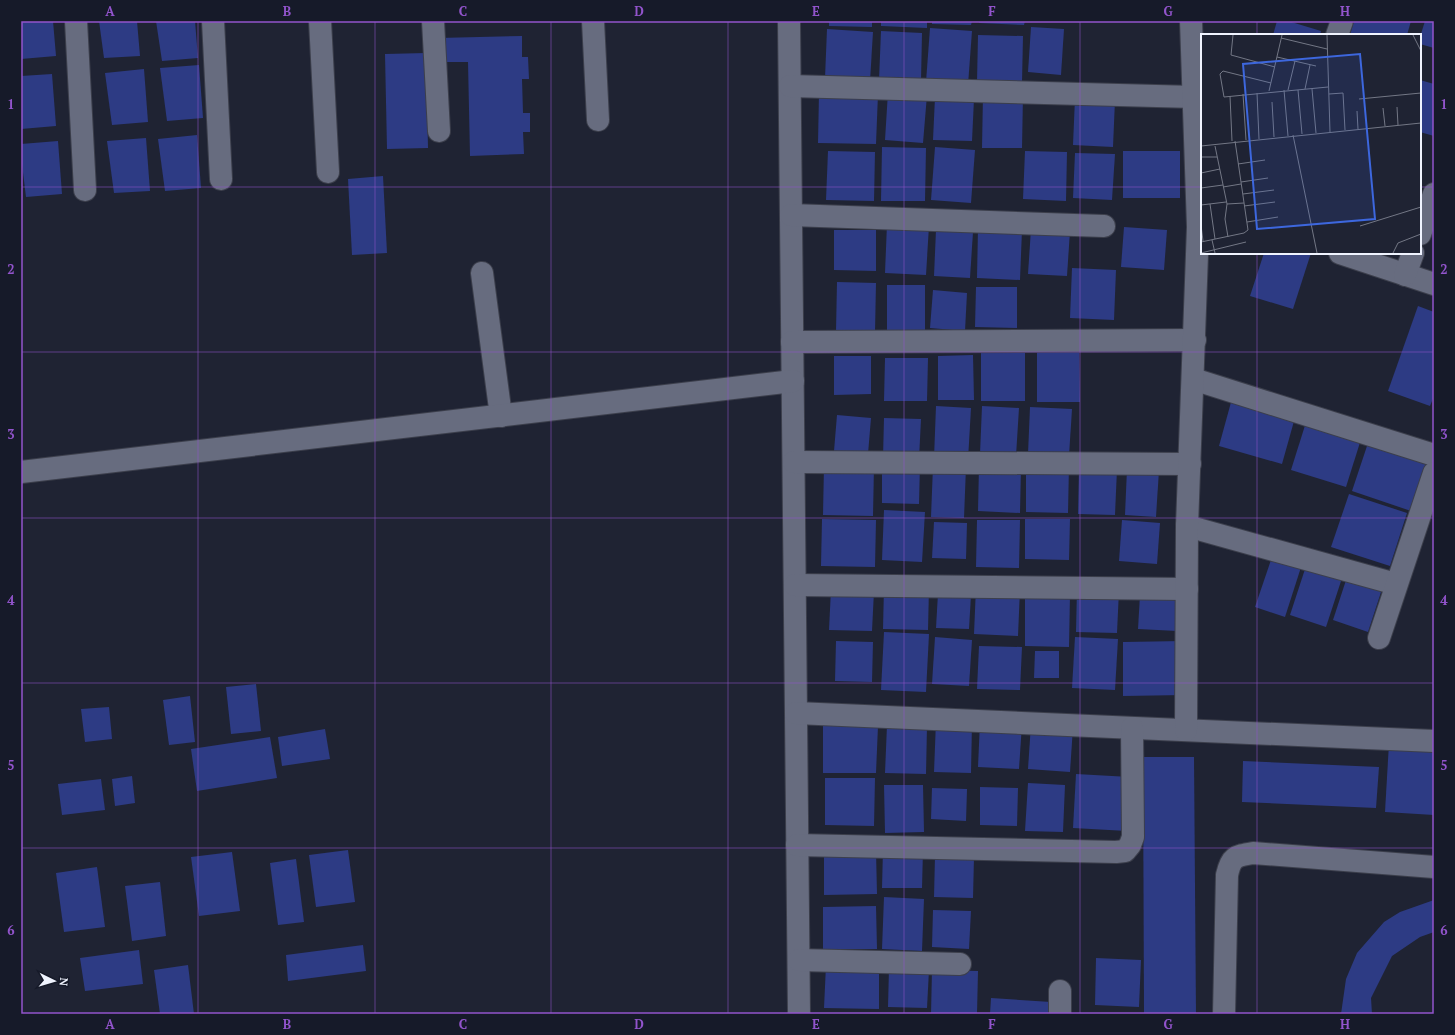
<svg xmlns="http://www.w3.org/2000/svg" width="1455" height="1035" viewBox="0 0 1455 1035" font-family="'PT Serif',serif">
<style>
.building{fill:#2d3b84}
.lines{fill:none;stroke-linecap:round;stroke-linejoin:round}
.minor-casing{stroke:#3c3f4c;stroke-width:24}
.minor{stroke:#676c7f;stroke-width:22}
.grid{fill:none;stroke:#9254cc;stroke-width:1;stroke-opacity:0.55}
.inset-road{fill:none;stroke:#737785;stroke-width:1}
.view{fill:#3d67de;fill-opacity:0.15;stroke:#3d67de;stroke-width:2}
.inset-edge{fill:none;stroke:#f0f4ff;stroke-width:2}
.neatline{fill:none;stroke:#9254cc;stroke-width:1.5}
.grid-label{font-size:13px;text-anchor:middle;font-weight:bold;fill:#9254cc}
</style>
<rect width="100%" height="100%" fill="#1f2333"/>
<g class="building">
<polygon points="21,21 53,21 56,56 21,59"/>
<polygon points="99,21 137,21 140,56 104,58"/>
<polygon points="156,21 195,21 198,58 162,61"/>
<polygon points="829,21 872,21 872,27 829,26"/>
<polygon points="881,21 927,21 927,28 881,26"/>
<polygon points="932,21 972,21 971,25 932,24"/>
<polygon points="980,21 1025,21 1024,25 979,23"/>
<polygon points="1277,21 1288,21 1321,31 1320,35 1273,35"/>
<polygon points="1354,21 1411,21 1407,35 1350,35"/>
<polygon points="1425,21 1434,21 1434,48 1420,44 1420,37"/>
<polygon points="1031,27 1064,29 1061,75 1028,72"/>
<polygon points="930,28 972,31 968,85 926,82"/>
<polygon points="827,29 873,32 870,81 825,78"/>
<polygon points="881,31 922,33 921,81 879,80"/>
<polygon points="978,35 1023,36 1022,83 977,82"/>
<polygon points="522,36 522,57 528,57 529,79 522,79 523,113 530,113 530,132 523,132 524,154 470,156 468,62 438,62 438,38"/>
<polygon points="426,53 428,148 387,149 385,54"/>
<polygon points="199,65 203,118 167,121 160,68"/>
<polygon points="144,69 148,122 112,125 105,73"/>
<polygon points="52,74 56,126 21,129 21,76"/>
<polygon points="1420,80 1434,84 1434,136 1420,132"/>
<polygon points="888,92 927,95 923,143 885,140"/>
<polygon points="819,93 878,94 876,144 818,143"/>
<polygon points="983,94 1023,95 1022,148 982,148"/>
<polygon points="935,97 974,99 972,141 933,140"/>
<polygon points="1075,98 1115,100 1113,147 1073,145"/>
<polygon points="197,135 201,188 165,191 158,139"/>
<polygon points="146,138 150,191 114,193 107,141"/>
<polygon points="58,141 62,194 26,197 21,156 21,144"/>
<polygon points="882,147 926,148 925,201 881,201"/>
<polygon points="935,147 975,150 971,203 931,200"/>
<polygon points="828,151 875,152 874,201 826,200"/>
<polygon points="1025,151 1067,152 1066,201 1023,199"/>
<rect x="1123" y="151" width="57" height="47"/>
<polygon points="1075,153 1115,154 1112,200 1073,198"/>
<polygon points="383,176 387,253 352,255 348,179"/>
<polygon points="887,224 929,226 926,275 885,273"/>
<polygon points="1124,227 1167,230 1164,270 1121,267"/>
<polygon points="978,228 1022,230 1020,280 977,278"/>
<polygon points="1031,229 1070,231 1067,276 1028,274"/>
<polygon points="834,230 876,230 876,271 834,270"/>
<polygon points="936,230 973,232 970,278 934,276"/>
<polygon points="1264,253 1311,253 1293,309 1250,296"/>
<polygon points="1072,268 1116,270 1114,320 1070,318"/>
<polygon points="837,282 876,283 875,332 836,331"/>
<rect x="887" y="285" width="38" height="45"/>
<polygon points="976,287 1017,287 1017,328 975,327"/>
<polygon points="933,290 967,293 965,331 930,328"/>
<polygon points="1418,306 1434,312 1434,396 1430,406 1388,391"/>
<polygon points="1079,349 1080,402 1037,402 1037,350"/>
<rect x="981" y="352" width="44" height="49"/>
<polygon points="973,355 974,400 938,400 938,356"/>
<polygon points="834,356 871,356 871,394 834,395"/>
<polygon points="885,358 928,358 927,401 884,401"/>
<polygon points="1233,395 1296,414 1282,464 1219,446"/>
<polygon points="936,406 971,408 968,460 934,458"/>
<polygon points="982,406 1019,408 1016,456 980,454"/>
<polygon points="1030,407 1072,409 1069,456 1028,454"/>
<polygon points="837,415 871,418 868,454 834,451"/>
<polygon points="884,418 921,419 919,459 883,458"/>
<polygon points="1307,419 1362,436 1346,487 1291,470"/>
<polygon points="1370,437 1429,456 1411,511 1352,491"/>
<polygon points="882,464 920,464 919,504 882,503"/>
<polygon points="1026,464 1069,465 1068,513 1026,512"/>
<polygon points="824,466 874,466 873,516 823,515"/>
<polygon points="933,466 966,467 964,518 931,517"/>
<polygon points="979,466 1021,467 1020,513 978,511"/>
<polygon points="1079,467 1117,469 1115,515 1078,514"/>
<polygon points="1127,469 1159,470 1156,517 1125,515"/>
<polygon points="1349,494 1407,513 1390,566 1331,547"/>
<polygon points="884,510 925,512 922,562 882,560"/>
<polygon points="822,519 876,520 875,567 821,566"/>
<polygon points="1025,519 1070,519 1069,560 1025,559"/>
<polygon points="977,520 1020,520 1019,568 976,567"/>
<polygon points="1122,520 1160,523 1157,564 1119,561"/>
<polygon points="934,522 967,523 966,559 932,558"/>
<polygon points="1274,551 1303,561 1285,617 1255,607"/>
<polygon points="1307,563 1343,575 1326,627 1290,615"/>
<polygon points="1348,574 1383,586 1368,632 1333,620"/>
<polygon points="884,587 929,588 928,630 883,629"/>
<polygon points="976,587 1020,589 1018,636 974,634"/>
<polygon points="1077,588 1119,590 1117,633 1076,632"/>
<polygon points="831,589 874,591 872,631 829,630"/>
<polygon points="938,593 971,595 969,629 936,628"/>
<polygon points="1025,593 1070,594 1069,647 1025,646"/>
<polygon points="1140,595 1178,596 1177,631 1138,629"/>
<polygon points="884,632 929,634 926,692 881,690"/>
<polygon points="935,637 972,640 969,686 932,684"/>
<polygon points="1075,637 1118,639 1115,690 1072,688"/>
<polygon points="836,641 873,642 872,682 835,681"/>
<polygon points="1184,641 1185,695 1123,696 1123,642"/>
<polygon points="979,646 1022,647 1020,690 977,689"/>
<polygon points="1035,651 1059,651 1059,678 1034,678"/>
<polygon points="256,684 261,731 231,734 226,687"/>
<polygon points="190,696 195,742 169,745 163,700"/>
<polygon points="109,707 112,739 85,742 81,709"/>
<polygon points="936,721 972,723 971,773 934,772"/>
<polygon points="980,722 1022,724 1019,769 978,767"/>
<polygon points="1031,724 1073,727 1070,772 1028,769"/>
<polygon points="823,725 878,726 876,773 823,773"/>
<polygon points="887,725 927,726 926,774 885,773"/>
<polygon points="325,729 330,759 282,766 278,737"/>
<polygon points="270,737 277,778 197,791 191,749"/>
<polygon points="1389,743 1434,745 1434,815 1385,812"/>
<polygon points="1143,757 1194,757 1196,1014 1144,1014"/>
<polygon points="1243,761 1379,767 1376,808 1242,802"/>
<polygon points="1076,774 1130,777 1127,831 1073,828"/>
<polygon points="132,776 135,803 115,806 112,779"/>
<polygon points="825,778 875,778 874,826 825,825"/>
<polygon points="101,779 105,810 62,815 58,784"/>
<polygon points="1028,783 1065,785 1063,832 1025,831"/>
<polygon points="884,785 923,785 924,832 885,833"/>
<polygon points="980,787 1018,788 1017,826 980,825"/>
<polygon points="932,788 967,789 966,821 931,819"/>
<polygon points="883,849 923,850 922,888 882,888"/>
<polygon points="348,850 355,902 316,907 309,855"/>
<polygon points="824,851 876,851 877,894 824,895"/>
<polygon points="232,852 240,911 199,916 191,857"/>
<polygon points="935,856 974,857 973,898 934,897"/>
<polygon points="296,859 304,922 278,925 270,863"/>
<polygon points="97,867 105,927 64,932 56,873"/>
<polygon points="160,882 166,936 132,941 125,886"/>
<polygon points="884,897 924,899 922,951 882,949"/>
<polygon points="1434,900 1434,932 1420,937 1392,956 1371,998 1372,1014 1341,1014 1346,979 1357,953 1384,922 1400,912"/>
<polygon points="876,906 877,949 823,949 823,907"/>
<polygon points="933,910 971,911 969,949 932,947"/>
<polygon points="363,945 366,971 288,981 286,955"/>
<polygon points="139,950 143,984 85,991 80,958"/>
<polygon points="1096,958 1141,960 1139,1007 1095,1005"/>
<polygon points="188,965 194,1014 160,1014 154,970"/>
<polygon points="826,965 879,966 879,1009 824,1008"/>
<polygon points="889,968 929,970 927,1008 888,1007"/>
<polygon points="932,970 978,971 977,1014 931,1014"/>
<polygon points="991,998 1051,1002 1050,1014 990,1014"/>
</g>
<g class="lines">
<g class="minor-casing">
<g id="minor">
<polyline points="76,21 85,190"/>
<polyline points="213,21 221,179"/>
<polyline points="320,21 328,172"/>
<polyline points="433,21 439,131"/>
<polyline points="593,21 598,120"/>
<polyline points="789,21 799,1014"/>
<polyline points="1337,35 1342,21"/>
<polyline points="790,86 1194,97"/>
<polyline points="791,215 1104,226"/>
<polyline points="1420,234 1434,194"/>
<polyline points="1340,253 1434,284"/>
<polyline points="482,273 501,416"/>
<polyline points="1405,275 1413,253"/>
<polyline points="792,342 1195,340"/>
<polyline points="1193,379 1434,455"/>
<polyline points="794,462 1190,464"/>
<polyline points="21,472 793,381"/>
<polyline points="1187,526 1396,584"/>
<polyline points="795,585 1187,589"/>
<polyline points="1379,638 1434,473"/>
<polyline points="796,713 1434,741"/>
<polyline points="1186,730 1187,526 1198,227 1191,21"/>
<polyline points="797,845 1116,852 1125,851 1130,845 1133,837 1132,728"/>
<polyline points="799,960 960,964"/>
<polyline points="1060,991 1060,1014"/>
<path d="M1224 1014 1227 875C1231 857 1235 856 1253 853L1434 867"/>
</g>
</g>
<use href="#minor" class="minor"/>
</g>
<path class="grid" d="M198 21V1014M375 21V1014M551 21V1014M728 21V1014M904 21V1014M1080 21V1014M1257 21V35M21 187H1202M1420 187H1434M1257 253V1014M21 352H1434M21 518H1434M21 683H1434M21 848H1434"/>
<g transform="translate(1201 34)">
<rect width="220" height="220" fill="#1f2333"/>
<path class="inset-road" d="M32 1 30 21 74 33M126 1 129 98M212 1 220 17M80 4 126 15M76 23 115 32M70 49 22 37 19 40 23 63 127 53M104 55 109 31M111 55 115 99M83 56 87 102M87 56 94 27M97 56 101 100M68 57 81 1M56 59 58 105M42 60 45 106M128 60 142 59 144 96M29 62 31 107M158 65 220 59M71 68 73 103M196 73 197 91M182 74 184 92M156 77 157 95M92 101 116 219M0 112 220 89M14 112 26 170 43 169M0 123H16M37 130 64 126M0 139 19 135M40 148 67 144M22 153 40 150M0 154 22 151M42 160 73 156M9 170 14 205M26 170 24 185 27 203M0 171 25 168M43 172 74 168M46 188 77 183M0 191 2 207M159 192 220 173M11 206 14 219M0 208 43 199 47 196 34 107M0 219 45 208M192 219 197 209 220 200"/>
<path class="view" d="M159 20 174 185 56 195 42 30Z"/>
<rect width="220" height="220" class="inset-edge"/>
</g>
<rect width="1455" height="1035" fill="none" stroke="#161a29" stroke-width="44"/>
<g transform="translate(54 981) rotate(95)" stroke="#161a29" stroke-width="3" paint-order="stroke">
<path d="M0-3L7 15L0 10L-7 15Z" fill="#f0f4ff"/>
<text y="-6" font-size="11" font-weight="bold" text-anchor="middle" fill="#f0f4ff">N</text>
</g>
<rect x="22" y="22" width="1411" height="991" class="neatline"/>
<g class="grid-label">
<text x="110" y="16">A</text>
<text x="287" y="16">B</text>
<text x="463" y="16">C</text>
<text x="639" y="16">D</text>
<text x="816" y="16">E</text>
<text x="992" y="16">F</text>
<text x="1168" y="16">G</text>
<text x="1345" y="16">H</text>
<text x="11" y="109">1</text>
<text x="1444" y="109">1</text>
<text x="11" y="274">2</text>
<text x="1444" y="274">2</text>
<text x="11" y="439">3</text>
<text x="1444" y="439">3</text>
<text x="11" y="605">4</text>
<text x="1444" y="605">4</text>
<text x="11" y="770">5</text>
<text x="1444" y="770">5</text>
<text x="11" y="935">6</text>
<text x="1444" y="935">6</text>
<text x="110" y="1029">A</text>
<text x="287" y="1029">B</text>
<text x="463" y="1029">C</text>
<text x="639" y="1029">D</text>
<text x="816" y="1029">E</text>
<text x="992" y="1029">F</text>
<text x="1168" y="1029">G</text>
<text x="1345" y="1029">H</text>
</g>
</svg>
